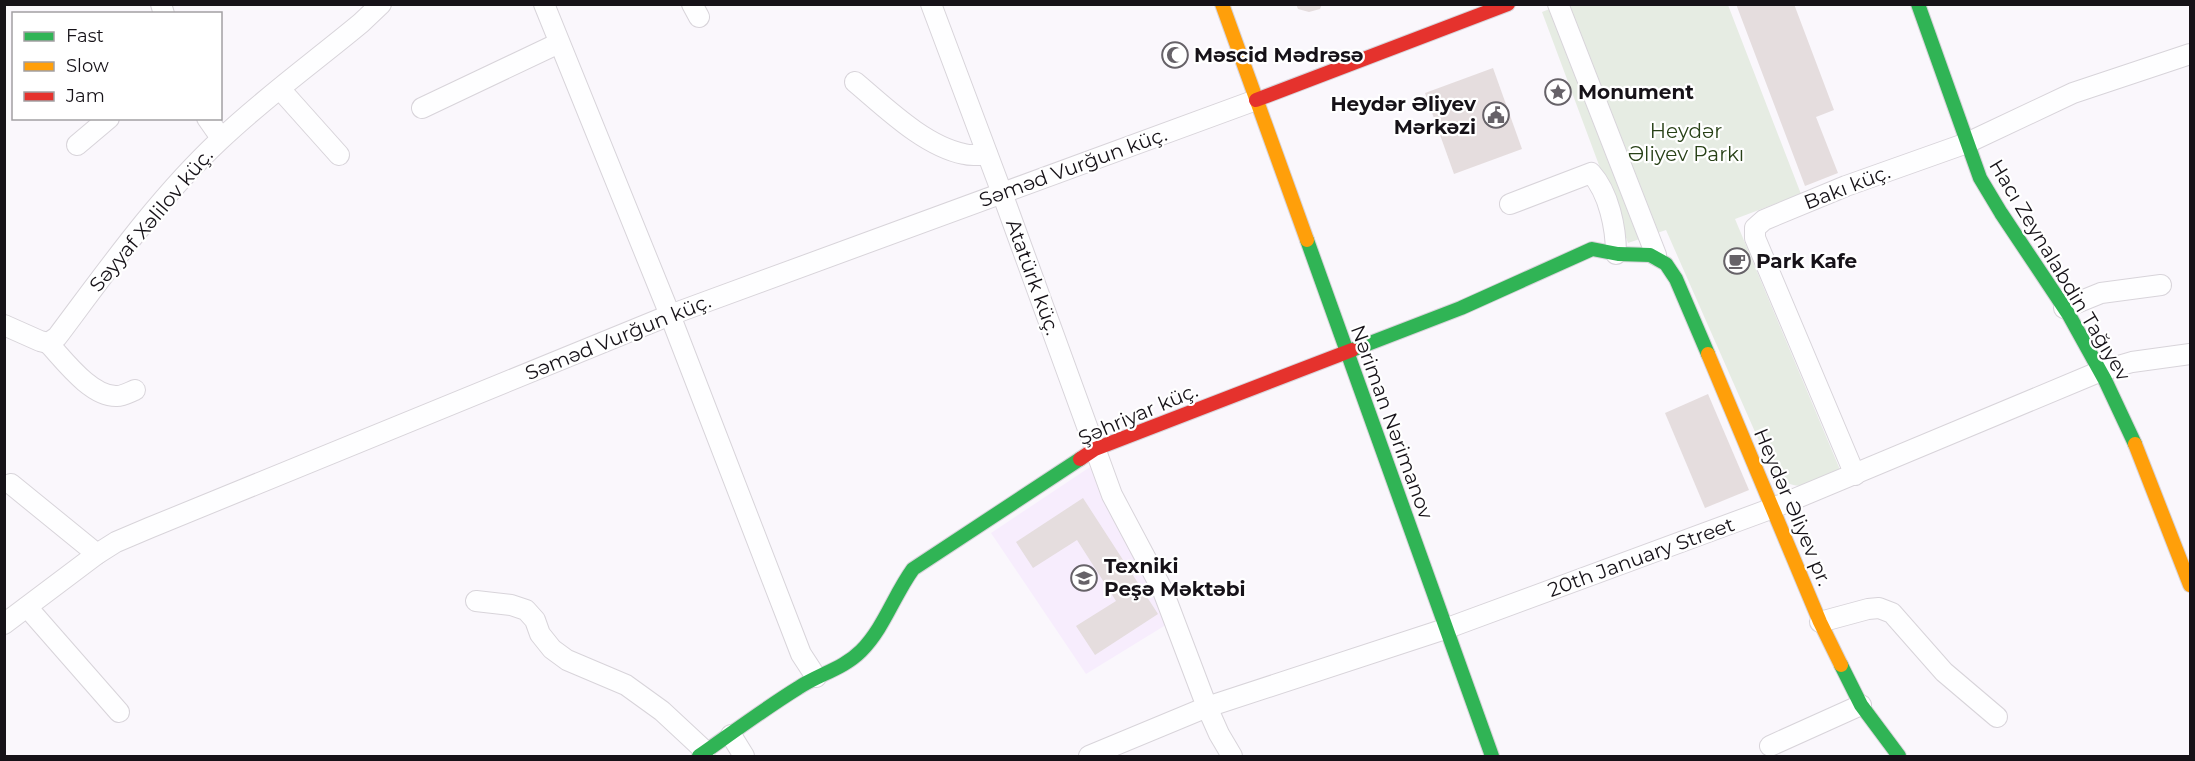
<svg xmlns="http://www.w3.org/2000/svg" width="2195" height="761" viewBox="0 0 2195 761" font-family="Montserrat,sans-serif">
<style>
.built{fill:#f7edfd}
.green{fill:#e6ece3}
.building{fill:#e5ddde}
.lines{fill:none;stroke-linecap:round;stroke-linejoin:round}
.street-casing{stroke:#d8d4da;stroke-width:22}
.fast-casing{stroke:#d8d4da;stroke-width:16}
.slow-casing{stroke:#d8d4da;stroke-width:16}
.jam-casing{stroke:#d8d4da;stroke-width:16}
.street{stroke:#fefeff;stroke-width:20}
.fast{stroke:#30b455;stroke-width:14}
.slow{stroke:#ff9f0a;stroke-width:14}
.jam{stroke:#e5322d;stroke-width:14}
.labels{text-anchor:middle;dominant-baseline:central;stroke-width:4.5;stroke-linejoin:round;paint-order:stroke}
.poi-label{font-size:20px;font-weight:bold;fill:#161218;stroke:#fff;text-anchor:start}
.park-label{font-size:20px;fill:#284117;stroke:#fff}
.street-label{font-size:20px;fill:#161218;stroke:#fff}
</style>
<rect width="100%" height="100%" fill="#faf7fc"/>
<polygon class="built" points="1090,467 1169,623 1086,674 991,533"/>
<path class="green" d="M1562 4 1728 5 1801 194 1735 219 1841 472C1813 484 1801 495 1774 475L1666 230 1628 243 1542 12Z"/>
<g class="building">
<polygon points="1296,4 1322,4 1320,9 1309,12 1298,9"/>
<polygon points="1736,4 1794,4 1834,110 1816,117 1838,173 1805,186"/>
<polygon points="1493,68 1522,149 1454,174 1425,93"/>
<polygon points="1708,394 1749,490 1705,508 1665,413"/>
<polygon points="1083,498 1158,614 1095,655 1076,626 1116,601 1077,540 1033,568 1016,542"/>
</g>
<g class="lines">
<g class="street-casing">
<g id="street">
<polyline points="161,4 164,14"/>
<polyline points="544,4 670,315 801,654 816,677"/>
<polyline points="692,4 699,17"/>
<polyline points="931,4 1002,193 1112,495 1163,591 1207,707 1219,734 1232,756"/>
<polyline points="1558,4 1656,255"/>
<path d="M855 82C885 107 924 146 964 154 971 156 980 155 987 154"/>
<polyline points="280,89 339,155"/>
<polyline points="422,108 559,43"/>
<polyline points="207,118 221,138"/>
<polyline points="77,145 109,118"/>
<path d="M1510 204 1591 173C1609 193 1616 228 1616 254"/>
<polyline points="2064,308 2101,293 2161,285"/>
<path d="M4 325 40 341 48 343 57 337C108 269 158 198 220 140 264 98 314 62 361 23L381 4"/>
<path d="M48 343C64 360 91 397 117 396 123 396 130 392 135 390"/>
<polyline points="1855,475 1755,238 1755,228 1764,220 1846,186 1967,143 2073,93 2190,54"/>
<polyline points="11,484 97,554"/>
<polyline points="476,601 511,605 526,610 535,620 540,634 552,649 567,660 626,685 662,711 705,751"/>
<polyline points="27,607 119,712"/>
<polyline points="1820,622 1868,609 1879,608 1892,613 1944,672 1997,717"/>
<polyline points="4,624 97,554 116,542 149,528 670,315 1256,100"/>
<polyline points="731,735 744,756"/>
<polyline points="1770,746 1861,705"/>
<polyline points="1089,756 1207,707 1445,629 1773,508 2101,371 2132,362 2190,354"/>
</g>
</g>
<g class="fast-casing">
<g id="fast">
<polyline points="1918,4 1980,178 2001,213 2069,315 2105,380 2135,444"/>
<polyline points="1307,240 1492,756"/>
<polyline points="1352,350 1461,308 1592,249 1618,254 1650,255 1666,264 1676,279 1708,354"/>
<polyline points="1841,665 1861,705 1899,756"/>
<path d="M699 756C732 733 764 709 798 688 819 674 843 669 861 651 884 628 894 595 913 569L1080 459"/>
</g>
</g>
<g class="slow-casing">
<g id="slow">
<polyline points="1222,4 1307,240"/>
<polyline points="1708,354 1820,622 1841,665"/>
<polyline points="2135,444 2190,585"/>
</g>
</g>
<g class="jam-casing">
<g id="jam">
<polyline points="1256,100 1508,4"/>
<polyline points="1080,459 1095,449 1352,350"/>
</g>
</g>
<use href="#street" class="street"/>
<use href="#fast" class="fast"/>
<use href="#slow" class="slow"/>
<use href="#jam" class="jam"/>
</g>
<defs>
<g id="mosque-ring" transform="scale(1.35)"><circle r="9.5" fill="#fff" stroke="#666268" stroke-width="1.5"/><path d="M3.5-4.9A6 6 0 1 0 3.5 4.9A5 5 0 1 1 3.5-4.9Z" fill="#666268"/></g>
<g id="sight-ring" transform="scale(1.35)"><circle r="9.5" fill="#fff" stroke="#666268" stroke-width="1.5"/><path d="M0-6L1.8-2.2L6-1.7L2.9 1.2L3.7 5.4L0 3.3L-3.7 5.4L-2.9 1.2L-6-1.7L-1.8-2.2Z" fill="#666268"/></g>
<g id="civic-ring" transform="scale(1.35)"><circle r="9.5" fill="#fff" stroke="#666268" stroke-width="1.5"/><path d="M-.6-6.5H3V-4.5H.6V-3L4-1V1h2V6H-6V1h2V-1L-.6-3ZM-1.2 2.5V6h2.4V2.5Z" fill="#666268"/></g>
<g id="cafe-ring" transform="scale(1.35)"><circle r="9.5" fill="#fff" stroke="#666268" stroke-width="1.5"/><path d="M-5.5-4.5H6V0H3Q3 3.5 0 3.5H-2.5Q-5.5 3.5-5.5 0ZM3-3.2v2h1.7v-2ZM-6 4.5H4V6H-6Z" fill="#666268"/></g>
<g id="university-ring" transform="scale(1.35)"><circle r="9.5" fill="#fff" stroke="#666268" stroke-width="1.5"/><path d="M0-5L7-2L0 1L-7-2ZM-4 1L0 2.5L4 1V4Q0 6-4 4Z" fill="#666268"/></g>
</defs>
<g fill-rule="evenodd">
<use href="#mosque-ring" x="1175" y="55"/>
<use href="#sight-ring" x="1558" y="92"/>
<use href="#civic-ring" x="1496" y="115"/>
<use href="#cafe-ring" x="1737" y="261"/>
<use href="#university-ring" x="1084" y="578"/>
</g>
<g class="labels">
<g class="poi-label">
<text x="1194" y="55">Məscid Mədrəsə</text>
<text x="1578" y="92">Monument</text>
<text x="1476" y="104" text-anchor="end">Heydər Əliyev<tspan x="1476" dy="23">Mərkəzi</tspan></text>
<text x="1756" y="261">Park Kafe</text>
<text x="1104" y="566">Texniki<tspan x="1104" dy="23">Peşə Məktəbi</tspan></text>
</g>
<g class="park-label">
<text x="1686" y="131">Heydər<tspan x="1686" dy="23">Əliyev Parkı</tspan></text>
</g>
<g class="street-label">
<text transform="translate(1073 167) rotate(-20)">Səməd Vurğun küç.</text>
<text transform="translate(1847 187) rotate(-21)">Bakı küç.</text>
<text transform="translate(151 220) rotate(-50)">Səyyaf Xəlilov küç.</text>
<text transform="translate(2060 270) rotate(59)">Hacı Zeynalabdin Tağıyev</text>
<text transform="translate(1033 277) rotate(70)">Atatürk küç.</text>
<text transform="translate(618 337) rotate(-22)">Səməd Vurğun küç.</text>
<text transform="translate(1138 414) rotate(-23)">Şəhriyar küç.</text>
<text transform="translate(1392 422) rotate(70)">Nəriman Nərimanov</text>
<text transform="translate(1793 507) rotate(67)">Heydər Əliyev pr.</text>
<text transform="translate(1641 557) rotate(-20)">20th January Street</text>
</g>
</g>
<rect width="2195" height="761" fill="none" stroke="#161218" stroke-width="12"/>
<rect x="12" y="12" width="210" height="108" fill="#ffffff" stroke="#a2a0a3" stroke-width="1.5"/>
<rect x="24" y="32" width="30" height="9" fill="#30b455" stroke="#a2a0a3" stroke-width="1.5"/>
<text x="66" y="42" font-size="18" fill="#161218">Fast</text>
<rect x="24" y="62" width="30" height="9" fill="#ff9f0a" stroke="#a2a0a3" stroke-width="1.5"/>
<text x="66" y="72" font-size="18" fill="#161218">Slow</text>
<rect x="24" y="92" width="30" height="9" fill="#e5322d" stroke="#a2a0a3" stroke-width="1.5"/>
<text x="66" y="102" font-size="18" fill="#161218">Jam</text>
</svg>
